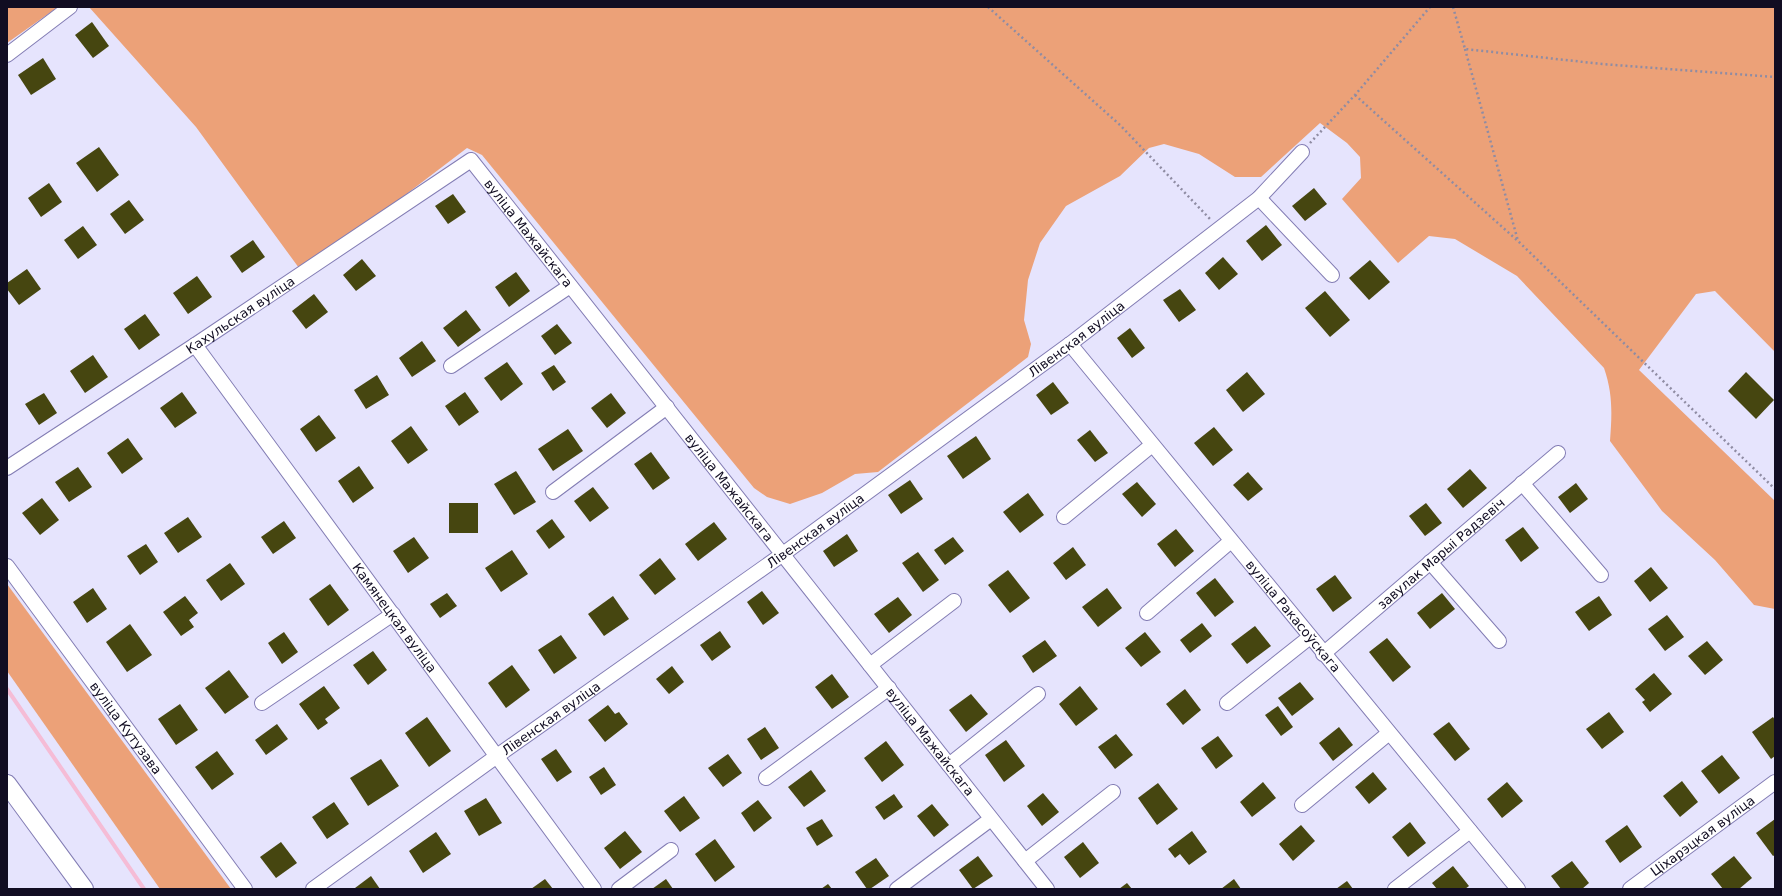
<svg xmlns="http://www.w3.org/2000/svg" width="1782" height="896" viewBox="0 0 1782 896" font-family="'DejaVu Sans',sans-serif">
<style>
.green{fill:#eca178}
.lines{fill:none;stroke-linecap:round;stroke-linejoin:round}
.stream{stroke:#f5bcd6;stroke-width:4}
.building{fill:#464610}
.minor-casing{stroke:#837db4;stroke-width:16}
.major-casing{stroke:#837db4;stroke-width:20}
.path{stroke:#8f8ca3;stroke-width:2.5;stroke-dasharray:2 3;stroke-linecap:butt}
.minor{stroke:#fff;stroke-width:14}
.major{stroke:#fff;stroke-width:18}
.labels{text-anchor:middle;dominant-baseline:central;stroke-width:4;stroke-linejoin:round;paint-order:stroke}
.street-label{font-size:13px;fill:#110d22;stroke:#f4f4f4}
</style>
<rect width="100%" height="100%" fill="#e6e4fd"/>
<g class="green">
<polygon points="7,7 58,7 7,43"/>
<path d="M89 7H1775V352L1715 291 1696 294 1639 370 1775 501V609L1754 605 1715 560 1662 511 1610 441C1612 414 1613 394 1604 368L1517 276 1455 239 1429 236 1398 263 1342 199 1361 178 1360 157 1347 143 1320 123 1261 177H1235L1199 154 1164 144 1149 148 1120 176 1066 206 1040 243 1028 280 1024 320 1031 344 1028 357 878 472 855 474 822 493 790 504 767 497 754 488 482 155 467 148 392 205 299 268 196 127Z"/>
<polygon points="7,584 231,889 160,889 7,671"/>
</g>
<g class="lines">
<polyline class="stream" points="7,689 144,889"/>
</g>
<g class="building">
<polygon points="92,22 109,46 93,58 75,35"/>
<polygon points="43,58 56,79 31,95 18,75"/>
<polygon points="99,147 119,175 97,192 76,163"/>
<polygon points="49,183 62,202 41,217 28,198"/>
<polygon points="1314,188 1327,204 1305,221 1292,206"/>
<polygon points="453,194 466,212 448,224 435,206"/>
<polygon points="129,200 144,220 125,234 110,214"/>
<polygon points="1266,225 1282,245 1262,261 1246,241"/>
<polygon points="83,226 97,245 78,259 64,240"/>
<polygon points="253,240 265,257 242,273 230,256"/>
<polygon points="1223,257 1238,274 1219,290 1205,273"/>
<polygon points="362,259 376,276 356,291 343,275"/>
<polygon points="1370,260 1390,282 1369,300 1349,278"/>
<polygon points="27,269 41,289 19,305 7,289 7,283"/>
<polygon points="516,272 530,291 509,307 495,287"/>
<polygon points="197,276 212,297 188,314 173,293"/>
<polygon points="1180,289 1196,310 1179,322 1163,300"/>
<polygon points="1325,291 1350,320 1330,337 1305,308"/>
<polygon points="314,294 328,312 306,329 292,311"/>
<polygon points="466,310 481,330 458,347 443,328"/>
<polygon points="145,314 160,335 139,350 124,329"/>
<polygon points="557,324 572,343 555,355 541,336"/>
<polygon points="1130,328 1145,348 1132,358 1117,338"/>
<polygon points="422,341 436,361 412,377 399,358"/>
<polygon points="93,355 108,377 85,393 70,371"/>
<polygon points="507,362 523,384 501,401 484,378"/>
<polygon points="554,365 566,382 553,391 541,373"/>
<polygon points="1247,372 1265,394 1243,412 1226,390"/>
<polygon points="1746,372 1774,400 1756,419 1728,391"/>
<polygon points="377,375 389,395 366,409 354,390"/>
<polygon points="1053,382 1069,403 1051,415 1036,395"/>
<polygon points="182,392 197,413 175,428 160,408"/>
<polygon points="465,392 479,412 459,426 445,406"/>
<polygon points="44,393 57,413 39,425 25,404"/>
<polygon points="611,393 626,413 607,428 591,408"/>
<polygon points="319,415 336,438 316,452 300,429"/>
<polygon points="411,426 428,450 408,464 391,441"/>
<polygon points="1214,427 1233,450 1213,466 1194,443"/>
<polygon points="568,429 583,451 553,471 538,449"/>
<polygon points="1090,430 1108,453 1095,462 1077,440"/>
<polygon points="976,436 991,459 963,479 947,456"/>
<polygon points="128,438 143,459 122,474 107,453"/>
<polygon points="651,452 670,478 653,490 634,464"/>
<polygon points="359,466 374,488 353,503 338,481"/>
<polygon points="78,467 92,487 69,502 55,482"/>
<polygon points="1470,469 1487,488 1463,508 1447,489"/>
<polygon points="516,471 536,502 514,515 494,484"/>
<polygon points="1248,472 1263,489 1248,501 1233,485"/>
<polygon points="910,480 923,499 901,514 888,495"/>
<polygon points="1137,482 1156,504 1142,517 1122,494"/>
<polygon points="1576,483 1588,499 1570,513 1558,497"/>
<polygon points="593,487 609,508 590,522 574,501"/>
<polygon points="1028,493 1044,515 1020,533 1003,512"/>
<polygon points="42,498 59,520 40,535 22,513"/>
<rect x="449" y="503" width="29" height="30"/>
<polygon points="1426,503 1442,523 1425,536 1409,516"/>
<polygon points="188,517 202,537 178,553 164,533"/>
<polygon points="552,519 565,537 549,549 536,531"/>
<polygon points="284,521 296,538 273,554 261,537"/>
<polygon points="714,522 727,539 698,561 685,544"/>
<polygon points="1523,527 1539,548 1521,562 1505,540"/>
<polygon points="1176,529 1194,551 1175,567 1157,544"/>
<polygon points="847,534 858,551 834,567 823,551"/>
<polygon points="414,537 429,558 408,573 393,551"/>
<polygon points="953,537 964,551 945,565 934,550"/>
<polygon points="146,544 158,562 140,575 127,556"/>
<polygon points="1073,547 1086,565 1066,580 1053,563"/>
<polygon points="512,550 528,574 501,592 485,568"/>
<polygon points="918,552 939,580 923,592 902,563"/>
<polygon points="660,558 676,579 655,595 639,575"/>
<polygon points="230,563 245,584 221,601 206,580"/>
<polygon points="1651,567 1668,588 1650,602 1634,581"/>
<polygon points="1008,570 1030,598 1010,613 988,585"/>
<polygon points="1335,575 1352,598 1333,612 1316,589"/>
<polygon points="1215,578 1234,602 1215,617 1196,593"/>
<polygon points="330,584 349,610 328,626 309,599"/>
<polygon points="93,588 107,609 87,623 73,602"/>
<polygon points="1107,588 1122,608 1098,627 1082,607"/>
<polygon points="762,591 779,613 763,625 747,602"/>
<polygon points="447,593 457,606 440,618 430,604"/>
<polygon points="1442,593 1455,609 1430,629 1417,613"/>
<polygon points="185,596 198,613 189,620 194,627 181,636 163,612"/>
<polygon points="613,596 629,619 604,636 588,614"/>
<polygon points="1599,596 1612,615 1589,631 1575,612"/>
<polygon points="898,597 912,615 889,633 874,614"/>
<polygon points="1667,615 1684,637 1665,651 1648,629"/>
<polygon points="1202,623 1212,636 1190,653 1180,640"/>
<polygon points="130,624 152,655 127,672 106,642"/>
<polygon points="1255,626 1271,646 1247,664 1231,644"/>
<polygon points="720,631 731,647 712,661 700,645"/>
<polygon points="284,632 298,652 282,664 268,643"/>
<polygon points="1145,632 1161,652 1141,667 1125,648"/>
<polygon points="561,635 577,658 554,674 538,650"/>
<polygon points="1387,638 1411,667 1393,682 1369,652"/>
<polygon points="1045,640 1057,656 1033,673 1022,656"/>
<polygon points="1707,641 1723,660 1705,675 1688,656"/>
<polygon points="373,651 387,670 368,685 353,665"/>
<polygon points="512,665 530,690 506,708 488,683"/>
<polygon points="672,666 684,682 669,694 656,679"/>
<polygon points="229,670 249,697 225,714 205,688"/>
<polygon points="1654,673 1672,694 1650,712 1642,702 1645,700 1635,689"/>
<polygon points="832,674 849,697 832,709 815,687"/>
<polygon points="1300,682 1314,699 1292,716 1278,698"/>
<polygon points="324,686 340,708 325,719 328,723 318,730 299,704"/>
<polygon points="1080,686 1098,709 1076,726 1059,704"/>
<polygon points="1185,689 1201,710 1183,725 1166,704"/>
<polygon points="971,694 988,714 966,732 949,710"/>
<polygon points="180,704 198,730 176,745 158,719"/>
<polygon points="608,705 615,714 619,712 628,724 605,742 588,720"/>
<polygon points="1278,706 1293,727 1281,736 1265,715"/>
<polygon points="1609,712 1624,732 1602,749 1586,729"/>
<polygon points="427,717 451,751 429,767 405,733"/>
<polygon points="1773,717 1775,720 1775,756 1771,759 1752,732"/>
<polygon points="1449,722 1470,749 1455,761 1433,734"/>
<polygon points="277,724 288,739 266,755 255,740"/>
<polygon points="765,727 779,748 761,760 747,739"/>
<polygon points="1339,727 1353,745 1333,761 1319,743"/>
<polygon points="1116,734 1133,755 1115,769 1098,747"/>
<polygon points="1218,736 1233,756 1216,769 1201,748"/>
<polygon points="1006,740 1025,766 1004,782 985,755"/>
<polygon points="886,741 904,765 882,782 864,758"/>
<polygon points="556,749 572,772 557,782 541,759"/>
<polygon points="217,751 234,774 212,790 195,767"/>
<polygon points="728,754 742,773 723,787 708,768"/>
<polygon points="1722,755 1740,778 1719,794 1701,771"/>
<polygon points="381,759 399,786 368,806 350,778"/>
<polygon points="604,767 616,785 601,795 589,777"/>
<polygon points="811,770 826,791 804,807 788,787"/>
<polygon points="1373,772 1387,789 1369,804 1355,787"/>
<polygon points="1682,781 1698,802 1680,817 1663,796"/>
<polygon points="1263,782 1276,798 1252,817 1240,802"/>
<polygon points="1507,782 1523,801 1502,818 1487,799"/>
<polygon points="1158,783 1178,809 1157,825 1138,798"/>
<polygon points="1043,793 1059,812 1042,826 1027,806"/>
<polygon points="894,794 903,807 884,820 875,807"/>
<polygon points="684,796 700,818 680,832 664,811"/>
<polygon points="486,798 502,823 479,836 464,811"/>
<polygon points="758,800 772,818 754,832 741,813"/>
<polygon points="334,802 349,824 327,839 312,817"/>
<polygon points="932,804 949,825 934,837 917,816"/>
<polygon points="822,819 833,836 817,846 806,828"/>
<polygon points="1775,819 1775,855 1773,856 1756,833"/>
<polygon points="1410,822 1426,843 1408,857 1392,837"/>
<polygon points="1301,825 1315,841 1293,861 1279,844"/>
<polygon points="1627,825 1642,847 1620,863 1605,841"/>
<polygon points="625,831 642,852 620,869 604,848"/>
<polygon points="1192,831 1207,852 1189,865 1180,854 1175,858 1168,849"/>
<polygon points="436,832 451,854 423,873 409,851"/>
<polygon points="715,839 735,867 715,882 695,854"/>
<polygon points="281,842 297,863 276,878 260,857"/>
<polygon points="1083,842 1099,863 1080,878 1064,857"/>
<polygon points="978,856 993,876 973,889 959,870"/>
<polygon points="1734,856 1752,878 1739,889 1723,889 1711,874"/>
<polygon points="876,858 889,876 870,889 867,889 855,872"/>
<polygon points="1572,861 1589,883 1582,889 1561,889 1551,876"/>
<polygon points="1453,866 1469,886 1465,889 1437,889 1432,883"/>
<polygon points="371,876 380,889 356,889 355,888"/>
<polygon points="545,879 553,889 531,889"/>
<polygon points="666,879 673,889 652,889"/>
<polygon points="1234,879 1241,889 1221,889"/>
<polygon points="1347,881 1353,889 1336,889"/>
<polygon points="1127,883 1132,889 1119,889"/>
<polygon points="828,884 832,889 821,889"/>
</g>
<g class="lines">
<g class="minor-casing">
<g id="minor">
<polyline points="7,55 70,7"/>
<polyline points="1259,198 1332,275"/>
<path id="s1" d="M1070 344 1518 889"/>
<path id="s2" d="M195 345 594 889"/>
<polyline points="451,366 570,286"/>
<path id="s3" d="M7 468 195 345 471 160 1047 889"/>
<polyline points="1522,483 1601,575"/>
<polyline points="553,492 667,407"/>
<polyline points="1064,517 1152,445"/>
<polyline points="1430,562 1499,641"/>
<path id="s4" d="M7 566 245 889"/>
<polyline points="1147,613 1231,541"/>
<path id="s5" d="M1323 654 1558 453"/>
<polyline points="870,665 954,601"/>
<polyline points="262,703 393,614"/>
<polyline points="1227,703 1310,637"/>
<polyline points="949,765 1038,694"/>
<polyline points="766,778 889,688"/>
<polyline points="1302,805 1389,733"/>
<polyline points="1025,861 1113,792"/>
<path id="s6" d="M313 889 497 756 783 554 1070 344 1259 198 1302 152"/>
<polyline points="619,889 671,850"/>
<polyline points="897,889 991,819"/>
<polyline points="1395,889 1470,831"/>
<path id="s7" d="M1630 889 1775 782"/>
</g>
</g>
<g class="major-casing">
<polyline id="major" points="7,784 84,889"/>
</g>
<g class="path">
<polyline points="988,7 1120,125 1210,219"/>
<polyline points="1453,7 1465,49 1602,64 1775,77"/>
<polyline points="1465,49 1518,241"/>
<polyline points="1355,95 1519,242 1775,489"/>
<polyline points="1310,143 1355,95 1430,7"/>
</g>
<use href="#minor" class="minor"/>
<use href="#major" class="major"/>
</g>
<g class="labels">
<g class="street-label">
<text stroke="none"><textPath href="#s3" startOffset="650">вуліца Мажайскага</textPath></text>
<text stroke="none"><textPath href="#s3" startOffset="279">Кахульская вуліца</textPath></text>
<text stroke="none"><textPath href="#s6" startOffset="941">Лівенская вуліца</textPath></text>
<text stroke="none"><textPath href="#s3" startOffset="974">вуліца Мажайскага</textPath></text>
<text stroke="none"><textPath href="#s6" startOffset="617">Лівенская вуліца</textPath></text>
<text stroke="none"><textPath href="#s5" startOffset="155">завулак Марыі Радзевіч</textPath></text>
<text stroke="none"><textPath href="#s2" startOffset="338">Камянецкая вуліца</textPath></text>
<text stroke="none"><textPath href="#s1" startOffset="352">вуліца Ракасоўскага</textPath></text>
<text stroke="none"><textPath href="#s6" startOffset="293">Лівенская вуліца</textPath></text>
<text stroke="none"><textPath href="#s4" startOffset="201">вуліца Кутузава</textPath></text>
<text stroke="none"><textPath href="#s3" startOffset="1298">вуліца Мажайскага</textPath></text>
<text stroke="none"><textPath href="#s7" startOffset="90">Ціхарэцкая вуліца</textPath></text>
</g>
</g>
<rect width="1782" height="896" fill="none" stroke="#110d22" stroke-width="16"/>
</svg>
